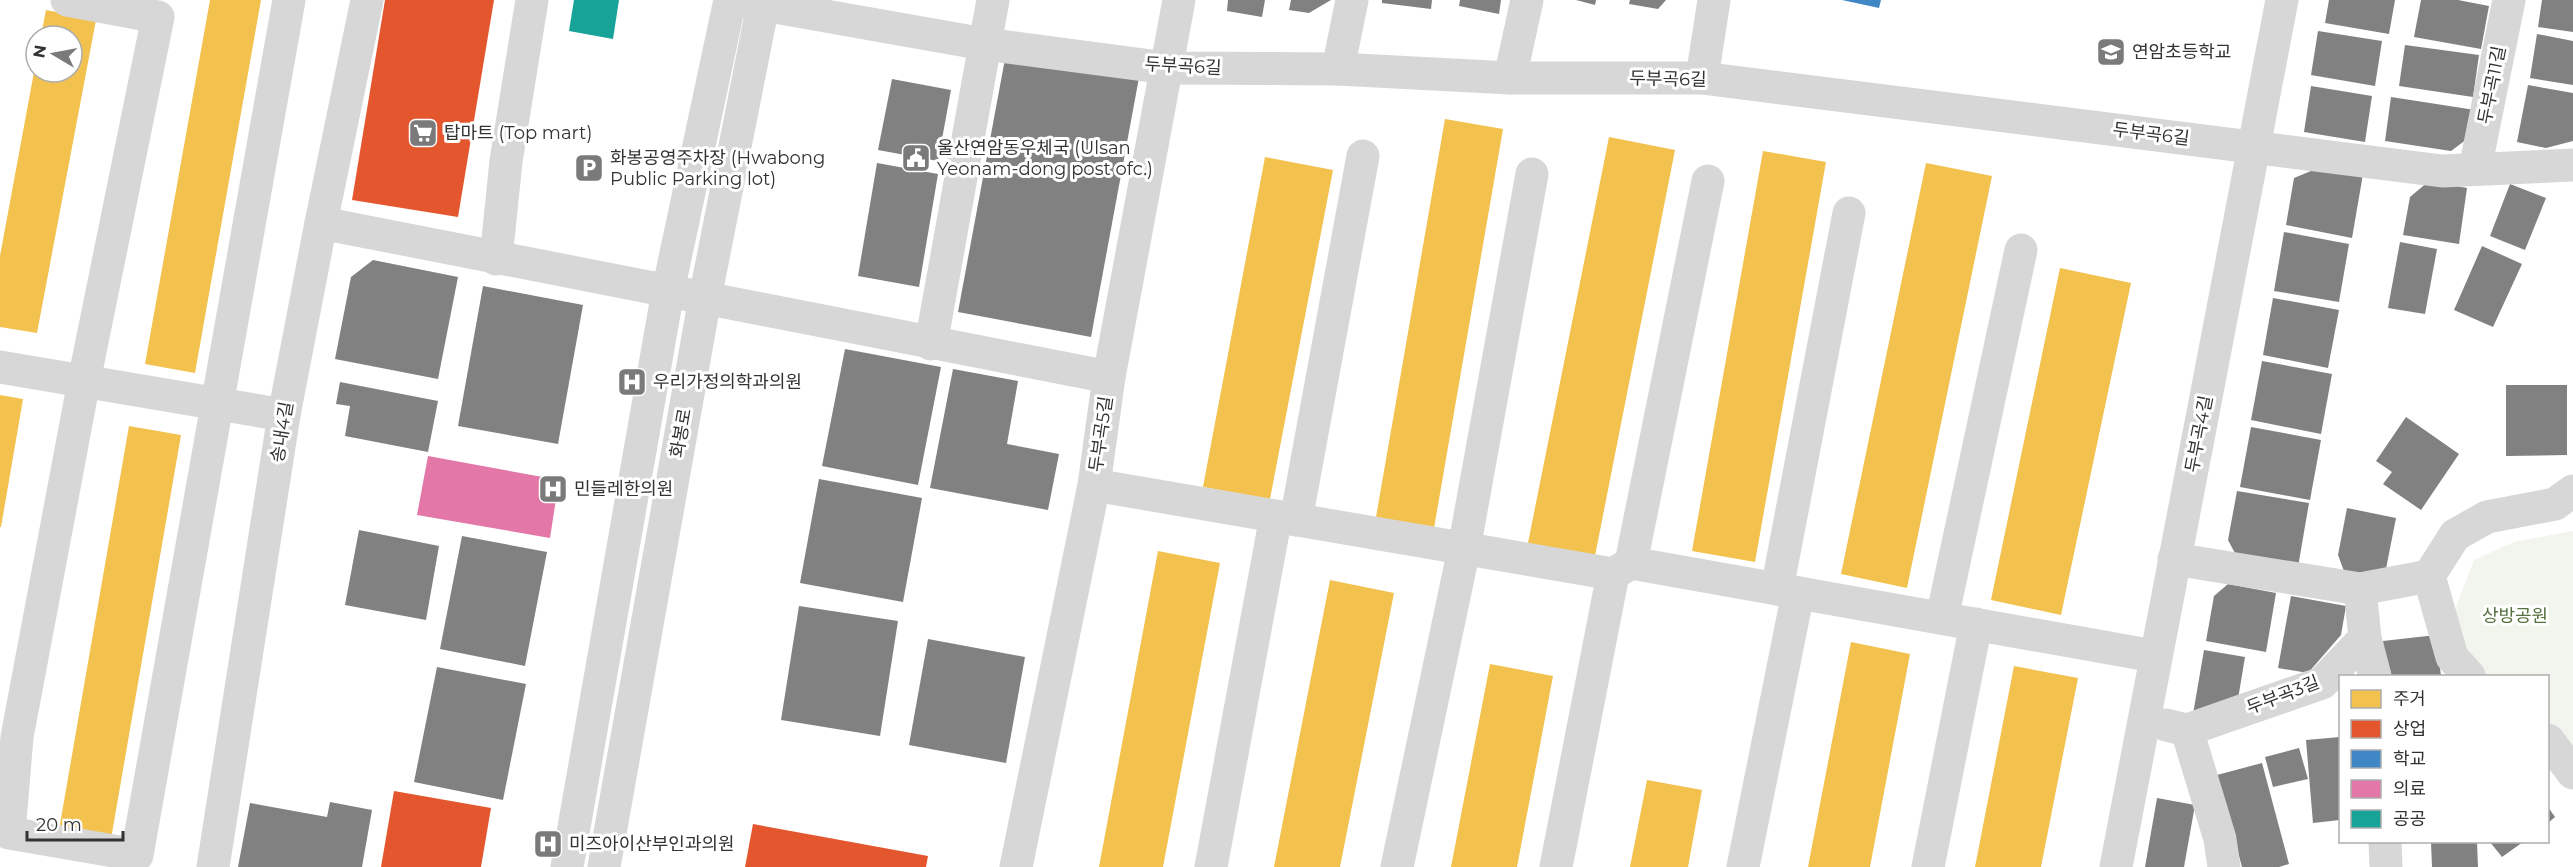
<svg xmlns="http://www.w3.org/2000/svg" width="2573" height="867" viewBox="0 0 2573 867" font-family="Montserrat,'Noto Sans KR',sans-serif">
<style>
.green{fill:#f1f5ed}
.homes{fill:#f2c14e}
.shops{fill:#e4572e}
.schools{fill:#3f88c5}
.health{fill:#e377a8}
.public{fill:#17a398}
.building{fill:#818181}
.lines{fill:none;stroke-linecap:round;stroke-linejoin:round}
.minor{stroke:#d7d7d7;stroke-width:33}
.labels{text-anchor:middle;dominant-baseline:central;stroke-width:6;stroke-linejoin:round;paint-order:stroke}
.poi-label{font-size:18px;fill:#333;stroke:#fff;text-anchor:start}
.street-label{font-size:18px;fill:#333;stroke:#fff}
.park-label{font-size:18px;fill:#56703f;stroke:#fff}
</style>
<rect width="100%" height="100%" fill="#fff"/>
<polygon class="green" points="2573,531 2573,751 2548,729 2548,676 2482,676 2479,673 2451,620 2474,560 2514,542"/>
<g class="homes">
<polygon points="210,0 261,0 195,373 145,364"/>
<polygon points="46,10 96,20 37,333 0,327 0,256 34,72 72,72 72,36 41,36"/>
<polygon points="1445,119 1503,129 1433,534 1375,523"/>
<polygon points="1609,137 1675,150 1594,561 1527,548"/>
<polygon points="1763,151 1826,162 1755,562 1692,551"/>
<polygon points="1265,157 1333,170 1270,499 1203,487"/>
<polygon points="1926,163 1992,176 1907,588 1841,574"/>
<polygon points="2060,268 2131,283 2061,615 1991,600"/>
<polygon points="0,395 23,399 1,527 0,527"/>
<polygon points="129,426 181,435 111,839 59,830"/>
<polygon points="1158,551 1220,563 1163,867 1099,867"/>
<polygon points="1330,580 1394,593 1340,867 1274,867"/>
<polygon points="1851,642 1910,654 1870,867 1808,867"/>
<polygon points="1490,664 1553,676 1517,867 1451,867"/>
<polygon points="2014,666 2078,678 2041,867 1975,867"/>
<polygon points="1647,780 1702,790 1688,867 1630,867"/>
</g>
<g class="shops">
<polygon points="385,0 494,0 458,217 352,200"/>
<polygon points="394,791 491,808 481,867 381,867"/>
<polygon points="753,824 928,856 926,867 745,867"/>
</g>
<polygon class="schools" points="1842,0 1881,0 1879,8"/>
<polygon class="health" points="428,456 559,480 550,538 417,515"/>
<polygon class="public" points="574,0 619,0 613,39 569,31"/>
<g class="building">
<polygon points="1228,0 1265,0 1262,17 1227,11"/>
<polygon points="1291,0 1331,0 1309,13 1289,10"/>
<polygon points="1382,0 1432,0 1431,9 1382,3"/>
<polygon points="1460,0 1501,0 1499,14 1459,6"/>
<polygon points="1576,0 1596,0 1595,5"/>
<polygon points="1630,0 1666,0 1658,9 1629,4"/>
<polygon points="2329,0 2395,0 2389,34 2325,23"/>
<polygon points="2421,0 2458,0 2489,6 2481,49 2414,37"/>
<polygon points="2542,0 2573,0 2573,32 2538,27"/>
<polygon points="2318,31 2382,41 2375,86 2311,75"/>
<polygon points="1010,32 1143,56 1091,337 958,312"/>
<polygon points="2537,34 2573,41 2573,85 2530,78"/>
<polygon points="2405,45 2479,55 2473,97 2399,86"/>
<polygon points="892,79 951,90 938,161 878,150"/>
<polygon points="2528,85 2573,93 2573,141 2546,148 2517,142"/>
<polygon points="2311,86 2372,96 2365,142 2304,132"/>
<polygon points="2391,97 2475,110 2471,136 2451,151 2385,141"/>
<polygon points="877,163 938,174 919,287 858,276"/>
<polygon points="2323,166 2363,174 2352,238 2286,225 2294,178"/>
<polygon points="2429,181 2467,188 2459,244 2403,235 2410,197"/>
<polygon points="2510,184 2546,198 2525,250 2490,236"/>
<polygon points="2284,232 2349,244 2339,302 2274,291"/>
<polygon points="2400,242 2437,249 2425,314 2388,308"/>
<polygon points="2482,246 2522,264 2493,327 2454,310"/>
<polygon points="373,260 458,277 438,379 335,359 351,277"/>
<polygon points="483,286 583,305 558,444 458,426"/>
<polygon points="2273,298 2339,310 2328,368 2263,355"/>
<polygon points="845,349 941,367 918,485 822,466"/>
<polygon points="2262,361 2332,374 2321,434 2251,420"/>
<polygon points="953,369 1018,381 1007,444 1059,454 1048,510 930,488"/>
<polygon points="340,382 438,401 428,452 345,436 350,406 336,404"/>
<polygon points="2506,385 2567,385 2567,455 2506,456"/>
<polygon points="2406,417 2459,454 2421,510 2383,484 2392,472 2376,461"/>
<polygon points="2251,427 2321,440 2310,500 2240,487"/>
<polygon points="819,479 922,498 903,602 800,583"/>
<polygon points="2237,491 2309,503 2298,567 2237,557 2228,540"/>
<polygon points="2347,508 2396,518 2384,579 2344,571 2338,555"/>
<polygon points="359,530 439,546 426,620 345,605"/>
<polygon points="462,536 547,552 525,666 440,649"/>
<polygon points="2228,584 2276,593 2266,652 2206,641 2214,596"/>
<polygon points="2291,596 2346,606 2341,635 2308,673 2278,668"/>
<polygon points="799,606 898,621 880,736 781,720"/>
<polygon points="2436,635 2441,676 2387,676 2383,641"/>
<polygon points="928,639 1025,657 1006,763 909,745"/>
<polygon points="2204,650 2245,657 2238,699 2193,714"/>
<polygon points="437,667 526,684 503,800 414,782"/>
<polygon points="2340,737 2340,820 2313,823 2306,740"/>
<polygon points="2299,748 2308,779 2273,787 2265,757"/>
<polygon points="2262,763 2289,864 2279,867 2242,867 2217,775"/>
<polygon points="2157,798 2195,805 2184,867 2145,867"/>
<polygon points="330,802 372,810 362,867 238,867 250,803 327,817"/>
<polygon points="2548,807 2555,817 2548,823"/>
<polygon points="2431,842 2477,842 2478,867 2432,867"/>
<polygon points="2490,842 2523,842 2502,857"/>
</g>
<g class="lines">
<g class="minor">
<polyline points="67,0 158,17 84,381 17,737 9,833 137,855 289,0"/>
<polyline points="735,0 984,44 1167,68 1338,69 1510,78 1702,78 2442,171 2573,165"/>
<polyline points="1338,69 1352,0"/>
<polyline points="1510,78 1527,0"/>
<polyline points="1702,78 1714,0"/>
<polyline points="2475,169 2509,0"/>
<polyline points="321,223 1109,377"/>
<polyline points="496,259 506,161 532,0"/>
<polyline points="931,344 993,0"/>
<polyline points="0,367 284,415"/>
<polyline points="1094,485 1613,574 1631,563 2154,656"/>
<polyline points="1296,520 1363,156"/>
<polyline points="2174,559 2360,589"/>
<polyline points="1631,563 1708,181"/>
<polyline points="1777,589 1849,213"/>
<polyline points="1942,618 2021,250"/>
<polyline points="2365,638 2375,676"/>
<polyline points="2469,676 2452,657 2429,576 2455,535 2487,517 2555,504 2573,491"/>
<polyline points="2166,725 2187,730 2220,839 2224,867"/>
<polyline points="2187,730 2322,683 2365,638 2360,589 2429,576"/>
<polyline points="2548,740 2573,773"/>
<polyline points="2385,842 2386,867"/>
<polyline points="213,867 284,415 321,223 367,0"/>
<polyline points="567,867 668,291 730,0"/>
<polyline points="604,867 705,298 764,0"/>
<polyline points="1016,867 1094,485 1109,377 1179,0"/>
<polyline points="1211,867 1276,516"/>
<polyline points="1397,867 1464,549 1532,174"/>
<polyline points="1556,867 1613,574"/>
<polyline points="1743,867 1798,593"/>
<polyline points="1928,867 1976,624"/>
<polyline points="2116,867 2282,0"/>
</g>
</g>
<defs>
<g id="school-square" transform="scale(1.5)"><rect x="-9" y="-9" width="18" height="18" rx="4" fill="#7a7a7a" stroke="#fff"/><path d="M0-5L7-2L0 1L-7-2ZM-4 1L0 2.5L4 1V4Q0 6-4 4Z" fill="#fff"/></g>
<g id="supermarket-square" transform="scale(1.5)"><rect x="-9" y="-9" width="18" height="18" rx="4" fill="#7a7a7a" stroke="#fff"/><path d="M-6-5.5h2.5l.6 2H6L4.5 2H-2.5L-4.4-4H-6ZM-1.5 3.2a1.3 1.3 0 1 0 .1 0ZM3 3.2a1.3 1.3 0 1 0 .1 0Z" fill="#fff"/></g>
<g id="civic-square" transform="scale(1.5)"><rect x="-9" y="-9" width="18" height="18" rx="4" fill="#7a7a7a" stroke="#fff"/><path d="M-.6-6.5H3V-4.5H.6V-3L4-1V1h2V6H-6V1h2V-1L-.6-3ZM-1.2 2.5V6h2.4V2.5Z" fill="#fff"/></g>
<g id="parking-square" transform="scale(1.5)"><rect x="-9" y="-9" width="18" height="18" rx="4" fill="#7a7a7a" stroke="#fff"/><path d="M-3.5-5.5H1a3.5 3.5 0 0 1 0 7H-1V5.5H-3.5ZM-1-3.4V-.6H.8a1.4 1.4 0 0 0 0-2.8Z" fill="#fff"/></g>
<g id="hospital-square" transform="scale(1.5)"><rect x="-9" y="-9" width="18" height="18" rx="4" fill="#7a7a7a" stroke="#fff"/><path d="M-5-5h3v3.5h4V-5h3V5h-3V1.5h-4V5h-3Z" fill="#fff"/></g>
</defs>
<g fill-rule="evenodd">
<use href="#school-square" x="2111" y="52"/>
<use href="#supermarket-square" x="423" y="133"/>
<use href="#civic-square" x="916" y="158"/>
<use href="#parking-square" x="589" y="168"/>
<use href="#hospital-square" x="632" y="382"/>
<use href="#hospital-square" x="553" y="489"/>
<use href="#hospital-square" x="548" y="844"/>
</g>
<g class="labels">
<g class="poi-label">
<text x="2132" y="52">연암초등학교</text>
<text x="444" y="133">탑마트 (Top mart)</text>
<text x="937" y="148">울산연암동우체국 (Ulsan<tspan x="937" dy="21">Yeonam-dong post ofc.)</tspan></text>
<text x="610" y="158">화봉공영주차장 (Hwabong<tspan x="610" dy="21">Public Parking lot)</tspan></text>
<text x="653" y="382">우리가정의학과의원</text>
<text x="574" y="489">민들레한의원</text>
<text x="569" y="844">미즈아이산부인과의원</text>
</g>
<g class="street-label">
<text transform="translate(1183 66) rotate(3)">두부곡6길</text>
<text transform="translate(1668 79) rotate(1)">두부곡6길</text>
<text transform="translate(2492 85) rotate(-79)">두부곡11길</text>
<text transform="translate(2151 134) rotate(7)">두부곡6길</text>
<text transform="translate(282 432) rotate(-81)">송내4길</text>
<text transform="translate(681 433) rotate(-80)">화봉로</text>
<text transform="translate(1101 434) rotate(-82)">두부곡5길</text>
<text transform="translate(2199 434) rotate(-79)">두부곡4길</text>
<text transform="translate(2283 695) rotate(-21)">두부곡3길</text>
</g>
<g class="park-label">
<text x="2515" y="616">상방공원</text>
</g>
</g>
<rect x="2339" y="675" width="210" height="168" fill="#ffffff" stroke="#adadad" stroke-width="1.5"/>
<rect x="2351" y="690" width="30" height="18" fill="#f2c14e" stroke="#adadad" stroke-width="1.5"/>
<text x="2393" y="705" font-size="18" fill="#333333">주거</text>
<rect x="2351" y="720" width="30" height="18" fill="#e4572e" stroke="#adadad" stroke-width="1.5"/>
<text x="2393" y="735" font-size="18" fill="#333333">상업</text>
<rect x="2351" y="750" width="30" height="18" fill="#3f88c5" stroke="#adadad" stroke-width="1.5"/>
<text x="2393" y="765" font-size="18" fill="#333333">학교</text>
<rect x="2351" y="780" width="30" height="18" fill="#e377a8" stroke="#adadad" stroke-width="1.5"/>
<text x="2393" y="795" font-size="18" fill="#333333">의료</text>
<rect x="2351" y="810" width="30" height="18" fill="#17a398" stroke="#adadad" stroke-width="1.5"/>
<text x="2393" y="825" font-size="18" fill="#333333">공공</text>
<g transform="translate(54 54) rotate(280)"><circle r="28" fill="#ffffff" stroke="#adadad" stroke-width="1.5"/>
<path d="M0-4.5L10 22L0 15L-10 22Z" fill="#7a7a7a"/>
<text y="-9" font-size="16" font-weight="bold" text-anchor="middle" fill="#333333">N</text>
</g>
<path d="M27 831v9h96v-9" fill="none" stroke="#333333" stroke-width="3"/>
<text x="36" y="831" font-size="18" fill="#333333" stroke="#ffffff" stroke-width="4.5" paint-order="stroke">20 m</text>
</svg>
